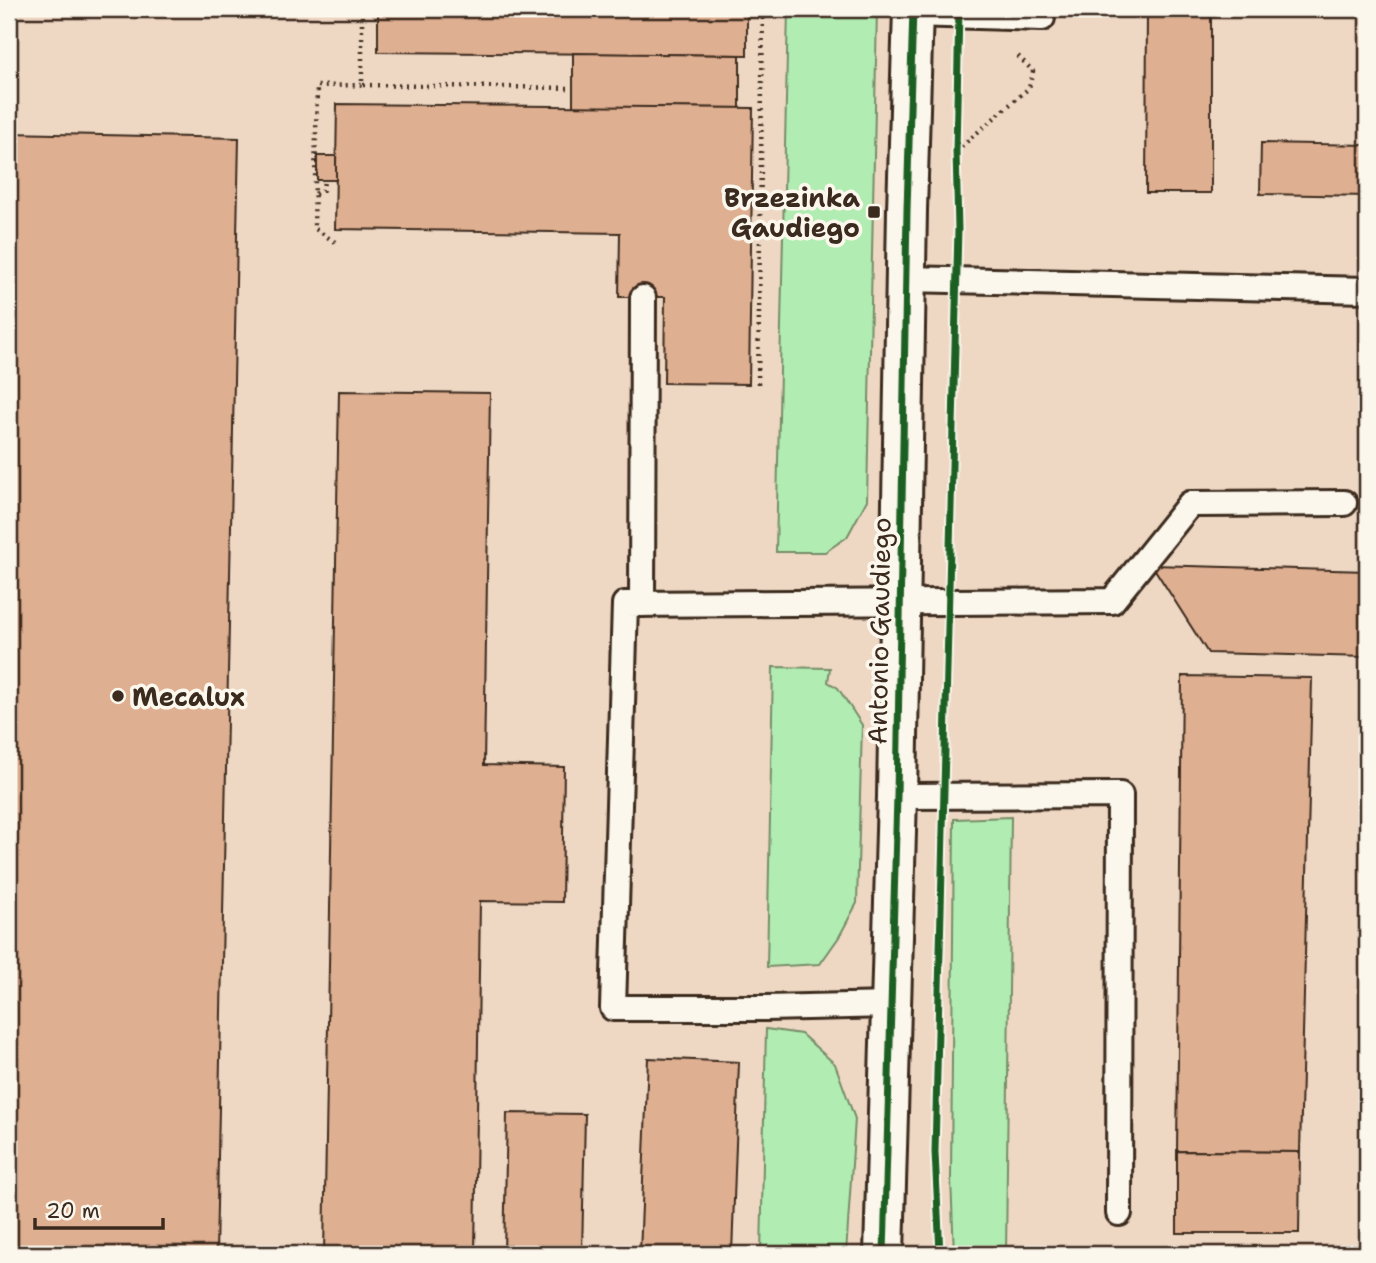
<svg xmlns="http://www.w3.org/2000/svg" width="1376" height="1263" viewBox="0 0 1376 1263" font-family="'Shantell Sans',sans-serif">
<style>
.built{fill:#eed8c4}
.green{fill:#b1edb2;stroke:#768c68;stroke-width:2}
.building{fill:#dfaf91;stroke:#3b2a1e;stroke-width:2}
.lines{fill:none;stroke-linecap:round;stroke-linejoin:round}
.lane-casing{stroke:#3b2a1e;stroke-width:30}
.street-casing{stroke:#3b2a1e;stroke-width:44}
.path{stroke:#3b2a1e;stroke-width:4.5;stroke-dasharray:2 5;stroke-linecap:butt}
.lane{stroke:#fbf7ec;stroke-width:24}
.street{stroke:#fbf7ec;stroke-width:38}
.cycleway-casing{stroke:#fbf7ec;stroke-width:11}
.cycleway{stroke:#1b5e20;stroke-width:7}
.poi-dot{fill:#3b2a1e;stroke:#fbf7ec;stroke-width:2.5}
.labels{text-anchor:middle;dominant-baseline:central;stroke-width:7;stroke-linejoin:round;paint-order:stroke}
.poi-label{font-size:26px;font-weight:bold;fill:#3b2a1e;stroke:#fbf7ec;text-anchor:end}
.street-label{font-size:26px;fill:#3b2a1e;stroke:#fbf7ec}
</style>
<rect width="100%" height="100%" fill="#f5e9da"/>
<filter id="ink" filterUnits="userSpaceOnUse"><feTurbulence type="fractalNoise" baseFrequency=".0143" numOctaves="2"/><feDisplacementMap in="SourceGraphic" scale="14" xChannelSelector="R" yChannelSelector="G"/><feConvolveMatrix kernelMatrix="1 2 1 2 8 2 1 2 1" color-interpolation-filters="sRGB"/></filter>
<g filter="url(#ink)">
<rect class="built" x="9" y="9" width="1358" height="1245"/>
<g class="green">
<polygon points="788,9 877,9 867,500 847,537 825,552 776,552"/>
<polygon points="773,667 830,668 828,682 838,688 862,725 857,903 839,937 820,964 767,967"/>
<polygon points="1011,817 1006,1254 954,1254 951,1178 954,819"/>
<polygon points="766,1029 801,1034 835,1064 855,1119 846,1254 761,1254"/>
</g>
<g class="building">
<polygon points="378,9 747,9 747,55 378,52"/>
<polygon points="1147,9 1211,9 1211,193 1146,193"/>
<polygon points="573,53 740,55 740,108 573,107"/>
<polygon points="337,104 753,108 749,384 664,383 665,297 619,297 620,233 335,229"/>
<polygon points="9,133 239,138 216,1254 9,1254"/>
<polygon points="1261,143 1367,145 1367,196 1260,194"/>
<rect x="317" y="156" width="19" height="24"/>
<polygon points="339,391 490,393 484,765 564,767 562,902 480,901 475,1254 324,1254"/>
<polygon points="1152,565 1367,571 1367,657 1208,653"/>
<polygon points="1182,676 1312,678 1300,1152 1177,1151"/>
<polygon points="648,1058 739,1062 732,1254 640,1254"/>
<polygon points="507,1113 585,1114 582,1254 504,1254"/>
<polygon points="1177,1151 1300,1152 1299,1233 1177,1233"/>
</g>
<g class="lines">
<g class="lane-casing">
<g id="lane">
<polyline points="913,14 1042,18"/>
<polyline points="906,279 1367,290"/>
<polyline points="642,604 643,298"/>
<polyline points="897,796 1120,795 1119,1213"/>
<polyline points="890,1005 766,1008 613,1008 625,604 1112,601 1190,504 1344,503"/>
</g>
</g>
<g class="street-casing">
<polyline id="street" points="884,1254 897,796 907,210 913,9"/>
</g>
<g class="path">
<polyline points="362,9 362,85 573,88"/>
<polyline points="956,151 1029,88 1033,71 1015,53"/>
<polyline points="315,194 323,190 324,180"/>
<polyline points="335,242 314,228 317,86 362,85"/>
<polyline points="758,384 763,9"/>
</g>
<use href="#lane" class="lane"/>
<use href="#street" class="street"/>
<g class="cycleway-casing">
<g id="cycleway">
<polyline points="884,1254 897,796 907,210 913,9"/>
<polyline points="940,1254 935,1152 955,346 958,229 956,151 959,9"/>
</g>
</g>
<use href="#cycleway" class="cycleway"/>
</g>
</g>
<g class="poi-dot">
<rect x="867" y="205" width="14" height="14" rx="3.5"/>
<circle cx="118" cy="696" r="7"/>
</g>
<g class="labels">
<g class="poi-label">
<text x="860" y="197">Brzezinka<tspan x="860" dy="30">Gaudiego</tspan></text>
<text x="132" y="696" text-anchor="start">Mecalux</text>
</g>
<g class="street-label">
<text transform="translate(879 631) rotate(-89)">Antonio Gaudiego</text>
</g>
</g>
<rect width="1376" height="1263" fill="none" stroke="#fbf7ec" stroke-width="35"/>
<rect x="18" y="18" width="1341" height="1228" fill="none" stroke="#3b2a1e" stroke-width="2.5" filter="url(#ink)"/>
<path d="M35 1218v10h128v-10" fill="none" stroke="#3b2a1e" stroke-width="3.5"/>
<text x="46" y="1218" font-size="21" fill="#3b2a1e" stroke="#fbf7ec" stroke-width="5" paint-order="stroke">20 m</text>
</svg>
